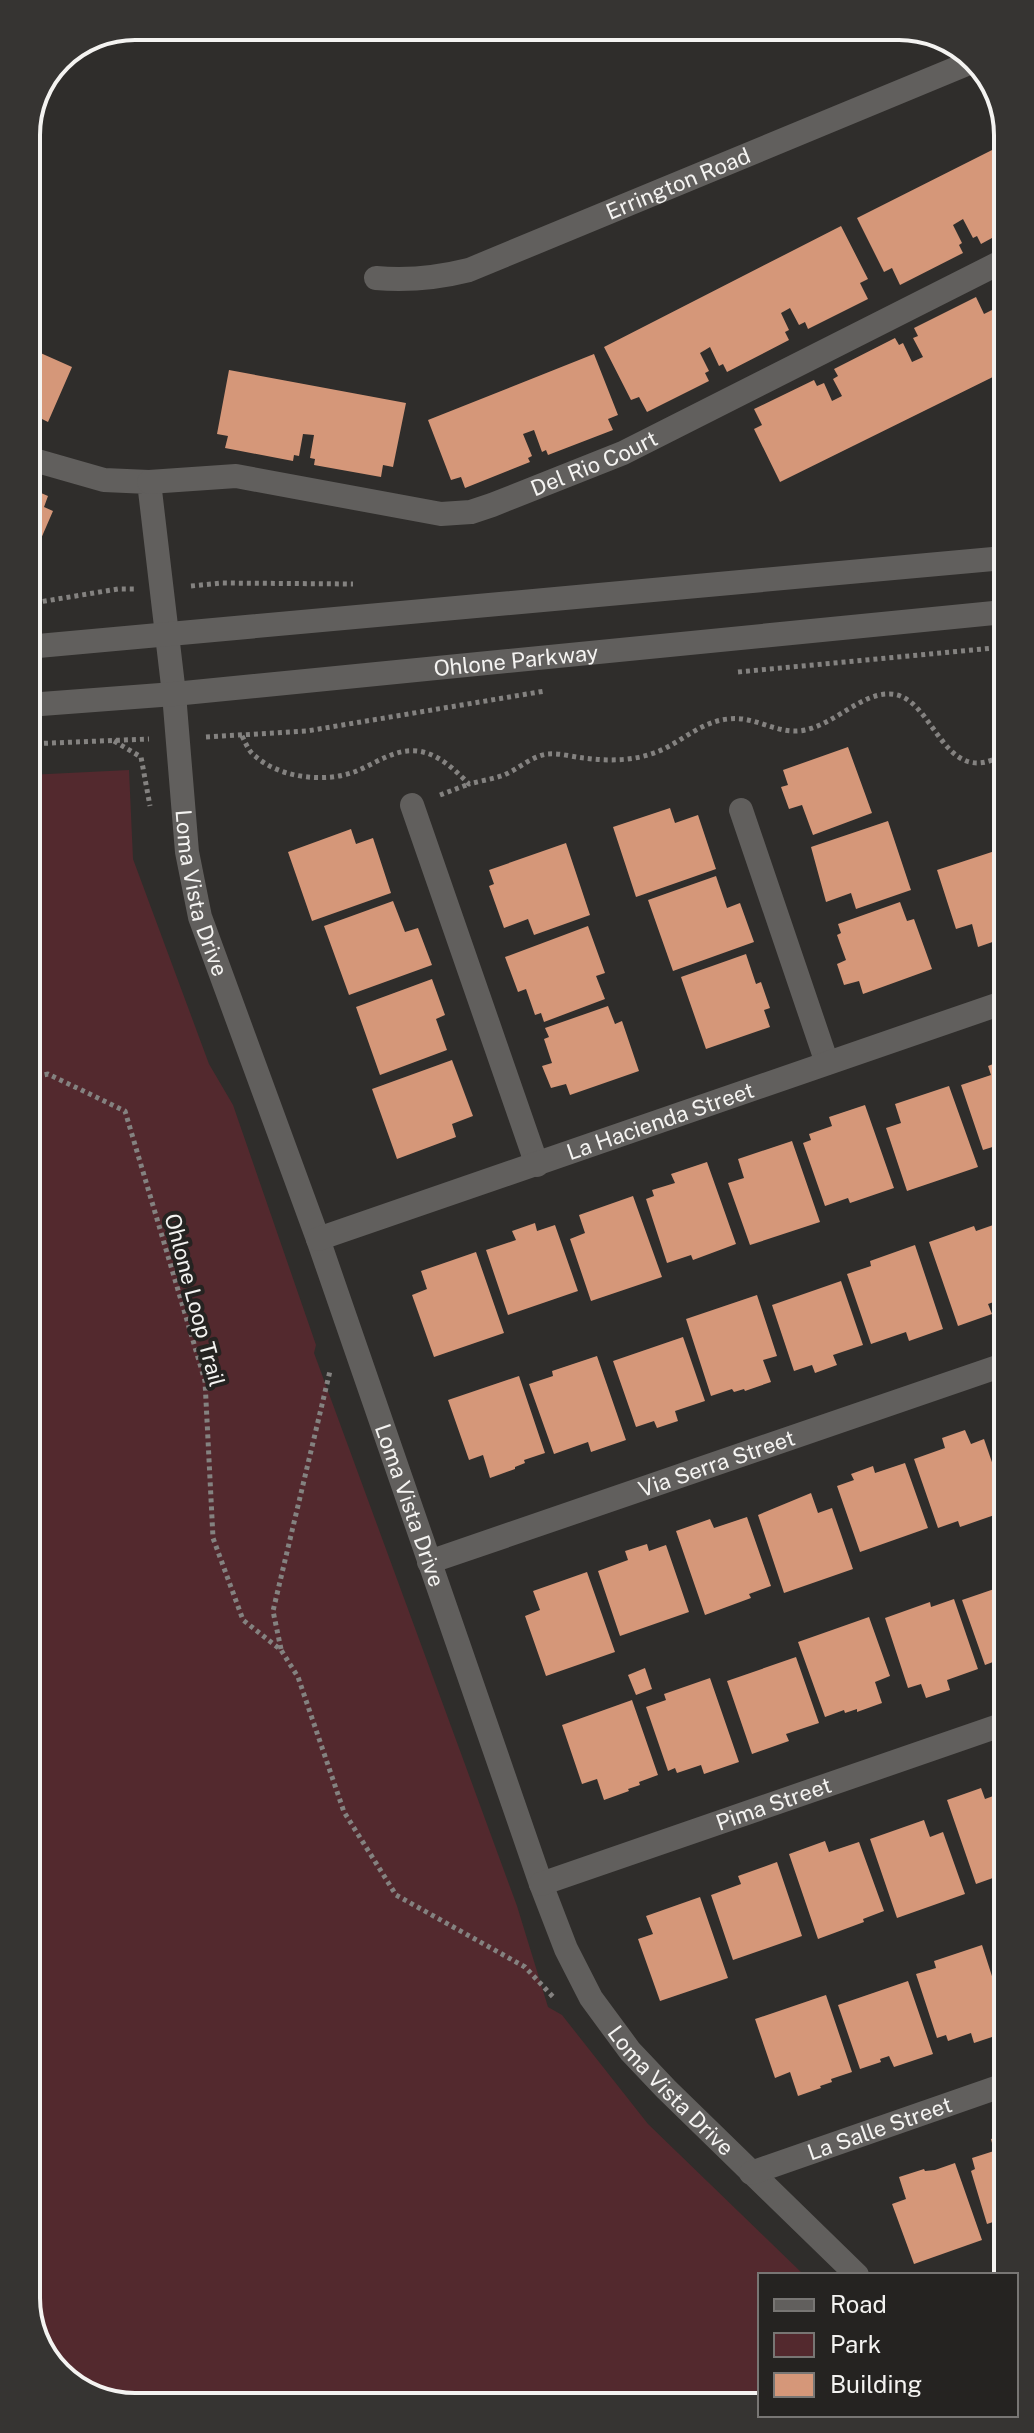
<svg xmlns="http://www.w3.org/2000/svg" width="1034" height="2433" viewBox="0 0 1034 2433" font-family="'Public Sans',sans-serif">
<style>
.green{fill:#53292e}
.building{fill:#d59779}
.lines{fill:none;stroke-linecap:round;stroke-linejoin:round}
.path{stroke:#848280;stroke-width:5;stroke-dasharray:4 4;stroke-linecap:butt}
.minor{stroke:#615f5d;stroke-width:24}
.tertiary{stroke:#615f5d;stroke-width:24}
.labels{text-anchor:middle;dominant-baseline:central;stroke-width:8;stroke-linejoin:round;paint-order:stroke}
.street-label{font-size:22px;fill:#f4f3f1;stroke:#252321}
.rim{fill:none;stroke:#f4f3f1;stroke-width:4}
</style>
<rect width="100%" height="100%" fill="#2f2d2b"/>
<polygon class="green" points="129,770 133,859 209,1064 233,1105 316,1345 314,1353 517,1906 548,2007 562,2015 648,2124 804,2275 760,2275 760,2402 128,2407 68,2384 32,2332 28,775"/>
<g class="building">
<polygon points="1002,145 1003,232 981,244 977,236 973,238 963,219 953,225 962,243 959,245 963,253 900,285 892,268 884,272 857,218"/>
<polygon points="841,226 868,279 860,283 868,299 808,329 805,322 799,325 790,308 781,313 789,330 785,332 789,340 727,372 723,364 719,366 710,347 700,353 709,371 705,373 709,381 647,412 639,397 631,400 604,347"/>
<polygon points="976,297 984,314 992,310 1003,332 1003,372 780,482 754,429 762,425 754,409 814,380 817,386 824,383 832,401 842,396 833,379 838,376 834,369 895,338 899,345 903,343 912,362 923,357 913,338 918,336 914,328"/>
<polygon points="27,347 72,367 48,422 40,418 33,434 27,432"/>
<polygon points="594,354 618,415 608,419 613,430 548,455 546,450 542,452 534,430 523,434 532,456 528,458 530,462 465,488 461,477 451,480 428,420"/>
<polygon points="229,370 406,403 393,467 383,465 381,477 314,465 315,459 310,458 314,435 303,434 299,456 294,455 293,461 225,448 228,436 217,434"/>
<polygon points="27,487 48,496 44,507 53,511 27,571"/>
<polygon points="848,747 872,813 813,835 802,805 789,809 781,787 788,785 783,770"/>
<polygon points="670,808 675,823 698,815 716,869 636,897 613,827"/>
<polygon points="888,821 911,890 856,909 851,893 826,902 811,847"/>
<polygon points="351,829 356,844 373,838 391,893 312,921 288,852"/>
<polygon points="566,843 590,915 534,935 528,919 504,928 489,886 494,884 489,870"/>
<polygon points="1004,848 1004,938 978,947 972,924 956,929 937,870"/>
<polygon points="716,876 727,908 740,903 754,942 673,971 648,900"/>
<polygon points="393,901 405,932 418,928 432,965 349,995 324,926"/>
<polygon points="900,902 907,921 914,919 932,969 863,994 859,981 844,985 837,964 846,960 837,935 841,933 838,924"/>
<polygon points="588,926 605,973 596,976 605,999 544,1022 541,1013 535,1015 526,989 518,992 505,957"/>
<polygon points="746,954 756,984 761,982 770,1008 764,1010 770,1027 706,1049 681,977"/>
<polygon points="432,979 445,1015 436,1019 447,1050 380,1075 356,1007"/>
<polygon points="608,1006 615,1024 622,1021 639,1071 570,1095 566,1084 551,1088 542,1066 552,1063 544,1039 549,1037 545,1028"/>
<polygon points="1005,1051 1005,1143 983,1150 961,1085 991,1075 988,1066 1001,1061 999,1053"/>
<polygon points="452,1060 473,1116 452,1124 456,1137 397,1159 372,1089"/>
<polygon points="949,1086 978,1167 907,1191 886,1128 901,1123 895,1104"/>
<polygon points="865,1105 894,1188 850,1203 848,1198 825,1206 803,1143 811,1140 809,1134 832,1126 829,1117"/>
<polygon points="792,1141 820,1222 750,1245 728,1183 744,1178 738,1159"/>
<polygon points="707,1162 736,1244 693,1260 691,1255 667,1263 646,1199 654,1196 652,1190 675,1183 671,1174"/>
<polygon points="633,1196 662,1277 591,1301 570,1239 585,1233 579,1215"/>
<polygon points="535,1223 537,1231 555,1225 578,1291 508,1315 486,1250 516,1240 512,1231"/>
<polygon points="999,1223 1005,1241 1005,1298 988,1304 992,1314 958,1326 929,1242 974,1226 976,1231"/>
<polygon points="915,1245 943,1329 909,1341 906,1332 871,1344 847,1274 871,1266 870,1261"/>
<polygon points="476,1252 504,1333 434,1357 412,1295 427,1289 421,1271"/>
<polygon points="841,1281 863,1345 833,1355 837,1365 815,1373 812,1365 794,1371 772,1305"/>
<polygon points="757,1295 777,1356 763,1360 771,1382 745,1391 744,1389 734,1392 732,1389 711,1396 686,1319"/>
<polygon points="683,1337 705,1401 675,1411 678,1421 657,1428 654,1421 636,1427 613,1361"/>
<polygon points="597,1356 626,1440 591,1452 588,1442 554,1454 529,1384 553,1376 552,1371"/>
<polygon points="519,1376 545,1453 524,1460 525,1463 515,1467 515,1469 490,1478 483,1455 469,1460 448,1400"/>
<polygon points="965,1430 971,1444 984,1439 1006,1503 1006,1511 960,1527 958,1521 938,1528 914,1459 945,1448 942,1438"/>
<polygon points="905,1463 928,1528 860,1552 837,1486 854,1480 851,1474 873,1466 875,1473"/>
<polygon points="811,1493 818,1513 832,1508 853,1569 784,1593 758,1515"/>
<polygon points="747,1517 771,1586 749,1594 751,1598 705,1615 676,1531 710,1519 714,1528"/>
<polygon points="647,1544 649,1551 666,1545 689,1612 620,1636 598,1571 628,1560 625,1551"/>
<polygon points="587,1572 615,1652 546,1676 525,1616 540,1610 533,1591"/>
<polygon points="1006,1585 1006,1657 985,1665 962,1600"/>
<polygon points="954,1599 978,1669 947,1680 950,1690 926,1698 921,1684 908,1688 885,1618 930,1602 931,1607"/>
<polygon points="869,1617 890,1676 875,1682 882,1703 857,1712 857,1709 845,1713 844,1710 825,1717 798,1642"/>
<polygon points="796,1657 819,1723 786,1734 789,1741 752,1754 727,1681"/>
<polygon points="645,1668 652,1689 636,1695 628,1675"/>
<polygon points="710,1678 739,1762 704,1774 701,1765 677,1773 675,1768 668,1771 646,1707 666,1700 664,1694"/>
<polygon points="632,1700 658,1775 639,1782 640,1785 628,1789 629,1791 604,1800 597,1779 582,1784 562,1725"/>
<polygon points="981,1788 985,1799 1007,1791 1007,1873 976,1884 947,1800"/>
<polygon points="924,1820 930,1837 943,1832 965,1894 897,1918 870,1839"/>
<polygon points="825,1841 829,1852 859,1842 884,1911 863,1919 864,1922 818,1939 789,1854"/>
<polygon points="777,1862 802,1936 733,1960 711,1895 741,1884 738,1876"/>
<polygon points="700,1897 728,1978 660,2001 638,1939 653,1934 646,1916"/>
<polygon points="1007,1932 1007,1973 994,1937"/>
<polygon points="982,1945 1007,2023 995,2027 998,2035 974,2043 971,2033 948,2041 946,2035 937,2038 916,1974 936,1968 934,1961"/>
<polygon points="908,1981 933,2054 894,2067 889,2056 880,2059 881,2062 860,2069 838,2005"/>
<polygon points="826,1995 852,2072 831,2079 832,2082 820,2086 821,2088 798,2096 790,2072 775,2078 755,2019"/>
<polygon points="1008,2134 1008,2217 987,2224 971,2171 975,2169 972,2158 994,2151 991,2139"/>
<polygon points="955,2163 982,2240 914,2264 892,2204 906,2199 899,2177 924,2169 925,2171 935,2170"/>
</g>
<g class="lines">
<g class="path">
<polyline points="191,586 222,583 353,584"/>
<polyline points="27,604 118,589 134,589"/>
<polyline points="738,672 1004,647"/>
<path d="M242 736C246 743 248 751 255 756 280 778 324 783 354 772 375 764 395 748 418 751 439 754 455 770 469 784 480 781 493 779 504 775 519 769 531 756 548 754 560 753 573 757 584 758 606 761 630 761 651 754 678 746 698 722 728 719 755 715 778 736 805 730 834 724 861 694 888 694 935 692 941 793 1004 754"/>
<polyline points="206,737 307,731 545,691"/>
<polyline points="114,741 141,757 150,806"/>
<polyline points="28,744 149,739"/>
<polyline points="440,795 469,784"/>
<polyline points="29,1078 48,1074 125,1111 205,1381 213,1538 243,1620 281,1650 298,1677 344,1812 396,1895 525,1967 555,1999"/>
<polyline points="281,1649 273,1611 330,1371"/>
</g>
<g class="minor">
<path id="s1" d="M376 278C409 281 437 278 469 270L974 61"/>
<path id="s2" d="M27 458 104 480 149 482 174 694 187 852 200 917 318 1239 541 1884 566 1949 591 1998 630 2051 666 2089 857 2275"/>
<path id="s3" d="M149 482 236 476 441 514 471 512 492 505 623 453 1003 261"/>
<polyline points="412,805 537,1165"/>
<polyline points="741,810 827,1063"/>
<path id="s4" d="M318 1239 1005 1002"/>
<path id="s5" d="M429 1562 1006 1364"/>
<path id="s6" d="M541 1884 1007 1723"/>
<path id="s7" d="M751 2173 1007 2084"/>
</g>
<g class="tertiary">
<polyline points="27,647 1004,558"/>
<path id="s8" d="M28 705 174 694 1004 612"/>
</g>
</g>
<g class="labels">
<g class="street-label">
<text stroke="none"><textPath href="#s1" startOffset="320">Errington Road</textPath></text>
<text stroke="none"><textPath href="#s3" startOffset="458">Del Rio Court</textPath></text>
<text stroke="none"><textPath href="#s8" startOffset="490">Ohlone Parkway</textPath></text>
<text stroke="none"><textPath href="#s2" startOffset="540">Loma Vista Drive</textPath></text>
<text stroke="none"><textPath href="#s4" startOffset="362">La Hacienda Street</textPath></text>
<text transform="translate(195 1300) rotate(75)">Ohlone Loop Trail</text>
<text stroke="none"><textPath href="#s5" startOffset="304">Via Serra Street</textPath></text>
<text stroke="none"><textPath href="#s2" startOffset="1188">Loma Vista Drive</textPath></text>
<text stroke="none"><textPath href="#s6" startOffset="246">Pima Street</textPath></text>
<text stroke="none"><textPath href="#s2" startOffset="1836">Loma Vista Drive</textPath></text>
<text stroke="none"><textPath href="#s7" startOffset="136">La Salle Street</textPath></text>
</g>
</g>
<path d="M0 0H1034V2433H0ZM135 40H899A95 95 0 0 1 994 135V2298A95 95 0 0 1 899 2393H135A95 95 0 0 1 40 2298V135A95 95 0 0 1 135 40Z" fill="#363432" fill-rule="evenodd"/>
<path class="rim" d="M135 40H899A95 95 0 0 1 994 135V2298A95 95 0 0 1 899 2393H135A95 95 0 0 1 40 2298V135A95 95 0 0 1 135 40Z"/>
<rect x="758" y="2273" width="260" height="144" fill="#252321" stroke="#787674" stroke-width="2"/>
<rect x="774" y="2299" width="40" height="12" fill="#615f5d" stroke="#787674" stroke-width="2"/>
<text x="830" y="2313" font-size="24" fill="#f4f3f1">Road</text>
<rect x="774" y="2333" width="40" height="24" fill="#53292e" stroke="#787674" stroke-width="2"/>
<text x="830" y="2353" font-size="24" fill="#f4f3f1">Park</text>
<rect x="774" y="2373" width="40" height="24" fill="#d59779" stroke="#787674" stroke-width="2"/>
<text x="830" y="2393" font-size="24" fill="#f4f3f1">Building</text>
</svg>
